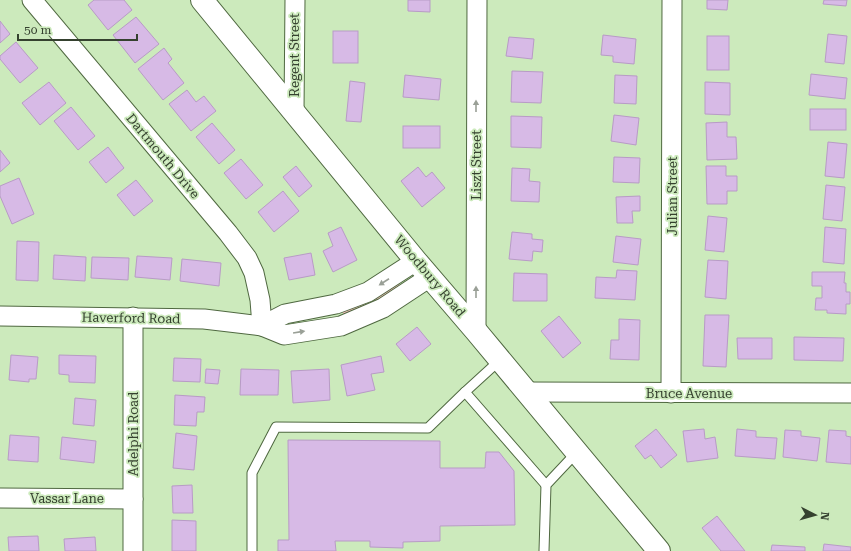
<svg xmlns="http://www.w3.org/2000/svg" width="851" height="551" viewBox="0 0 851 551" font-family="'Roboto Serif',serif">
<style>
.green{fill:#fabfc2}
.building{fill:#d7bae6;stroke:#b89bc6}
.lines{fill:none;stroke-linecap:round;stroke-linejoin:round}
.service-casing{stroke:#4f6840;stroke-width:11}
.minor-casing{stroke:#4f6840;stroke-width:21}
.secondary-casing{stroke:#4f6840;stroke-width:24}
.service{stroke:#fff;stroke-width:9}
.minor{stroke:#fff;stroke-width:19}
.secondary{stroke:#fff;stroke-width:22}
.oneway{fill:#9aa097}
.labels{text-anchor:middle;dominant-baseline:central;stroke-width:3.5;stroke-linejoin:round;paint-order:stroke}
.street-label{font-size:13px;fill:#35412f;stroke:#cceabc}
</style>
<rect width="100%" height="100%" fill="#cceabc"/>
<polygon class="green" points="397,281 401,286 380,302 343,315 343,312 346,310"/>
<g class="building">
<polygon points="94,0 124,0 132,10 108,30 88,5"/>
<polygon points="408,0 430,0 430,12 408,11"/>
<polygon points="707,0 728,0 727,10 707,9"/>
<polygon points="824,0 847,0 846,6 823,4"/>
<polygon points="136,17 159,44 135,63 113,35"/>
<polygon points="0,21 10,34 0,43"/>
<rect x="333" y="31" width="25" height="32"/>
<polygon points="828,34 847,36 844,64 825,62"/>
<polygon points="603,35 636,39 634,64 613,62 613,56 601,55"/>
<rect x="707" y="36" width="22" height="34"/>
<polygon points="509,37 534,39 532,59 506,56"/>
<polygon points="16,42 38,68 20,83 0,59 0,56"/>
<polygon points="164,48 172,59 168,63 184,83 163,100 138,69"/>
<polygon points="512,71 543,72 541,103 511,102"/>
<polygon points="811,74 847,78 845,99 809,95"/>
<polygon points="405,75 441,79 439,100 403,97"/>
<polygon points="615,75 637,76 636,104 614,103"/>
<polygon points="350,81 365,83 361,122 346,121"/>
<polygon points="49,82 66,103 40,125 22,103"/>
<polygon points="705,82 730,83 730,115 705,114"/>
<polygon points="187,90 196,102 204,96 216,111 191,131 169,104"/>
<polygon points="71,107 95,136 78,150 54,121"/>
<rect x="810" y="109" width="36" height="21"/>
<polygon points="614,115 639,118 636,145 611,141"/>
<polygon points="511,116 542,117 541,148 511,147"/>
<polygon points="727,122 727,137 736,137 737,159 707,160 706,123"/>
<polygon points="212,123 235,150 219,164 196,137"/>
<rect x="403" y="126" width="37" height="22"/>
<polygon points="828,142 847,144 844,178 825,176"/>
<polygon points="108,147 124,168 106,183 89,162"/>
<polygon points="0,150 10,163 0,172"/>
<polygon points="614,157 640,158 639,183 613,182"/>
<polygon points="241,159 263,185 246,199 224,173"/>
<polygon points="296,166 312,186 299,197 283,177"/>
<polygon points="706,166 726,166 726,176 737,176 737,191 727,191 727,204 707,204"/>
<polygon points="418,167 426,177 432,172 445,188 422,207 401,181"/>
<polygon points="512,168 530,169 529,181 540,182 539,202 511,201"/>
<polygon points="19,178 34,214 12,224 0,196 0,186"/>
<polygon points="136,180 153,201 134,216 117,195"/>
<polygon points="826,185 845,187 842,221 823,219"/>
<polygon points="283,191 299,211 274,232 258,212"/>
<polygon points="640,196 640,211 632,211 633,223 617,223 616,197"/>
<polygon points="708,216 727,218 724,252 705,250"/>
<polygon points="341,227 357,260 333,272 323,251 333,246 328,233"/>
<polygon points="825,227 846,229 844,264 823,262"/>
<polygon points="512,232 532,234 532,239 543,240 542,252 533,251 532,261 509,259"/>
<polygon points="616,236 641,239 638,265 613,262"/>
<polygon points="17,241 39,242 38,281 16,280"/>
<polygon points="311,253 315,275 289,280 284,258"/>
<polygon points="54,255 86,257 85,281 53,279"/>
<polygon points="137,256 172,258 170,280 135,277"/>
<polygon points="92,257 129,258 128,280 91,278"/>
<polygon points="182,259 221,263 219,286 180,281"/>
<polygon points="708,260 728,261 726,299 705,297"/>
<polygon points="617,270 637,271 635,300 595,298 596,277 616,278"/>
<polygon points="812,272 845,272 844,283 846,283 846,292 850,292 850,304 846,304 846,314 827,313 827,310 815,310 816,298 822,298 822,286 812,286"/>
<polygon points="514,273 547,274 547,301 513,301"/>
<polygon points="705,315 729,315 726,367 703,366"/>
<polygon points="559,316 581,343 563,358 541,331"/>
<polygon points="619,319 640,320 639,360 610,359 611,340 619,340"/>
<polygon points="417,327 431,344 410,361 396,344"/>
<polygon points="794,337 844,338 843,361 794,360"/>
<polygon points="737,338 772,338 772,359 738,359"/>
<polygon points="11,355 38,357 36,379 29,379 29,382 9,380"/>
<polygon points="59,355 96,356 95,383 69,382 69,375 59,374"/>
<polygon points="381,356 384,372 371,374 375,390 347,396 341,365"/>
<polygon points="174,358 201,359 200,382 173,381"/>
<polygon points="206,369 220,370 218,384 205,383"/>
<polygon points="241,369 279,370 278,395 240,395"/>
<polygon points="329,369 330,400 293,403 291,371"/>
<polygon points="175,395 205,397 204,412 197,412 196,426 174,425"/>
<polygon points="75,398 96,400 94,426 73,424"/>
<polygon points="656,429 677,455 661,468 651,455 645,459 635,446"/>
<polygon points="704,429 705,439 715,437 718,458 687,462 683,431"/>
<polygon points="737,429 756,431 756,437 777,438 775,459 735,456"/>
<polygon points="785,430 801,431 801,436 820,438 817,461 783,457"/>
<polygon points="829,430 846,431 846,436 851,437 851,464 826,462"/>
<polygon points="176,433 197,436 194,470 173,468"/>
<polygon points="10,435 39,437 38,462 8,460"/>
<polygon points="62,437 96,441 94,463 60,459"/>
<polygon points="288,440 440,441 440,468 485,468 486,452 499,452 514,471 515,525 440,526 440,541 403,542 403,548 370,547 370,541 335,541 336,551 278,551 278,540 289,540"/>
<polygon points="192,485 193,513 173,513 172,486"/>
<polygon points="717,516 745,551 721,551 702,528"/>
<polygon points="172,520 196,521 196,551 172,551"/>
<polygon points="38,536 39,551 9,551 8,537"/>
<polygon points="95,537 96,551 65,551 64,539"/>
<polygon points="824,544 851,547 851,551 823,551"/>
<polygon points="772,545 805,547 805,551 771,551"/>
</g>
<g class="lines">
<g class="service-casing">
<g id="service">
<polyline points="500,360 465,392 546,485"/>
<polyline points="252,551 252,473 276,427 428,428 465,392"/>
<polyline points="544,551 546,485 577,452"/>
</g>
</g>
<g class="minor-casing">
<g id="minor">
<polyline points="32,0 228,233 247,258 254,273 260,300 262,326"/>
<polyline points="294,111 295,0"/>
<polyline points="0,316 204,319 262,326 284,335 341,326 383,308 430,277"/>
<polyline points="133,317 133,551"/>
<polyline points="262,326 285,314 336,304 368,292 416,261"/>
<polyline points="476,331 477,0"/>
<polyline points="527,392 851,393"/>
<polyline points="671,393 672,0"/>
<polyline points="0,498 133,499"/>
</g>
</g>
<g class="secondary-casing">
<polyline id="secondary" points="202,0 416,261 476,331 659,551"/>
</g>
<use href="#service" class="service"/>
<use href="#minor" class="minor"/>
<use href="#secondary" class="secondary"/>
</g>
<defs><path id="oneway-solid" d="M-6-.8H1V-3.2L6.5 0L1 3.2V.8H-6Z"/></defs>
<g class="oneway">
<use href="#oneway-solid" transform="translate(476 106) rotate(-90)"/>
<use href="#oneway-solid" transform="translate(384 282) rotate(147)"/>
<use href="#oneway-solid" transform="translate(476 292) rotate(-90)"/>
<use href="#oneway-solid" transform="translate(299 332) rotate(-9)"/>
</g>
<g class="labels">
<g class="street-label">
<text transform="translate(294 55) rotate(-90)">Regent Street</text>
<text transform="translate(163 156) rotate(50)">Dartmouth Drive</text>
<text transform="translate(476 165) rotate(-90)">Liszt Street</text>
<text transform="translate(672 196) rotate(-90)">Julian Street</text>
<text transform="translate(430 276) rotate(50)">Woodbury Road</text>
<text transform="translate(131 318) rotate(1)">Haverford Road</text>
<text x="689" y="393">Bruce Avenue</text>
<text transform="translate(133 434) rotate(-90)">Adelphi Road</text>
<text x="67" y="498">Vassar Lane</text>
</g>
</g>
<g transform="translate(815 515) rotate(96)" stroke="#cceabc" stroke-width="3" paint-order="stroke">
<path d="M0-3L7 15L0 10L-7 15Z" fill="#35412f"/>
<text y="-6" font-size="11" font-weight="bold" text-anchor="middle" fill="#35412f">N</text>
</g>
<path d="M18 34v6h119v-6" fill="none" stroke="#35412f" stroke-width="2"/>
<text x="24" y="34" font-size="12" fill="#35412f" stroke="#cceabc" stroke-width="3" paint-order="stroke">50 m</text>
</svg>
